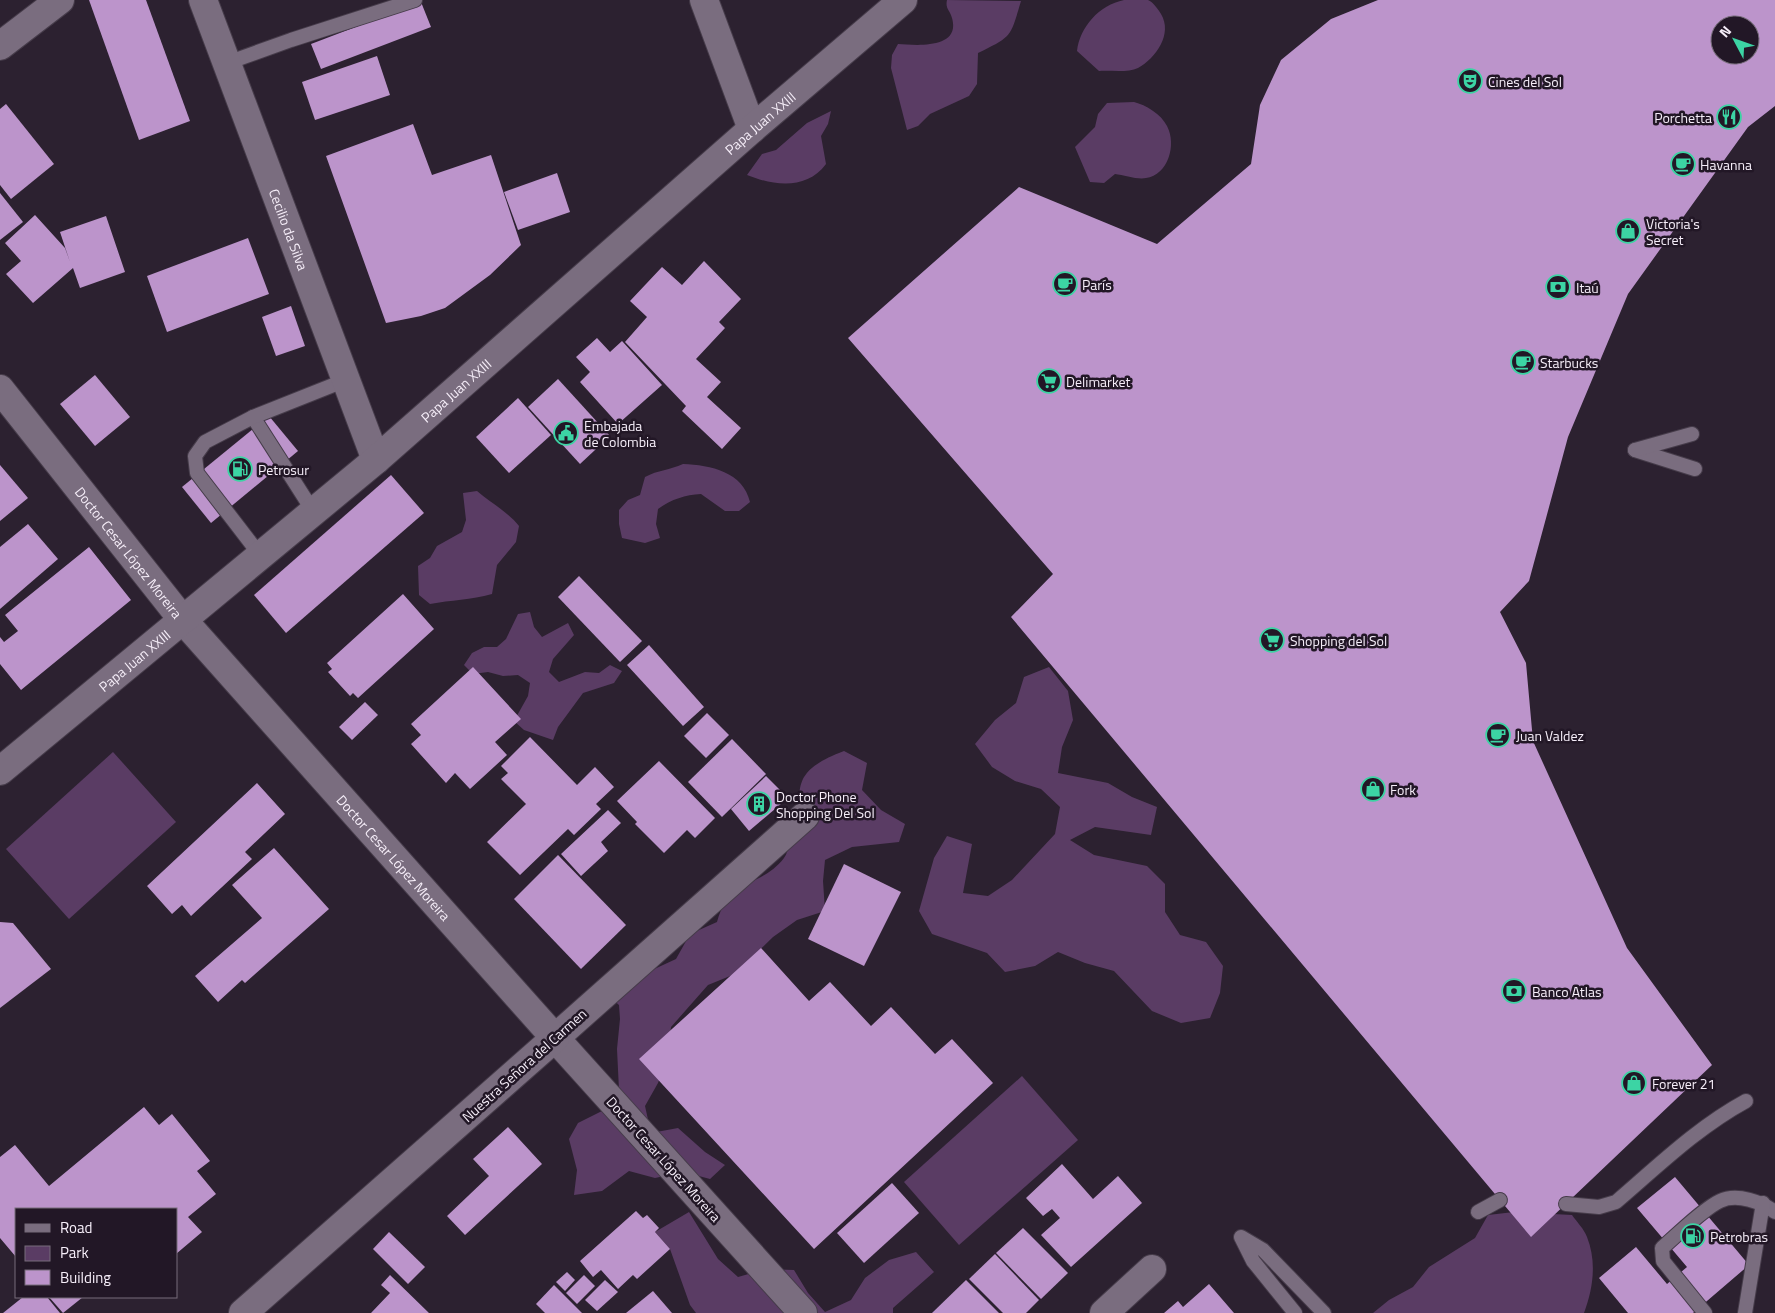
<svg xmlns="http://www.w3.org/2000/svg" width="1775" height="1313" viewBox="0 0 1775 1313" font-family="'Titillium Web',sans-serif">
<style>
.green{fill:#5a3c64}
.building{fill:#bc94cb;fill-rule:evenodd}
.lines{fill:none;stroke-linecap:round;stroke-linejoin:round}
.service-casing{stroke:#463c4a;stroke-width:16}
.minor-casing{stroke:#463c4a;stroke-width:30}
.tertiary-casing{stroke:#463c4a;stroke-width:30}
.service{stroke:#7a6d7f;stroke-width:14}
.minor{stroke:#7a6d7f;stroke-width:28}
.tertiary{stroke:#7a6d7f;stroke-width:28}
.labels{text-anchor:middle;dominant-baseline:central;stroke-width:5;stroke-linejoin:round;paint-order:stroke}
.poi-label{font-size:14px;fill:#f6eef9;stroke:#221726;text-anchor:start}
.street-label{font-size:14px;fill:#f6eef9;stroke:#221726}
</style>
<rect width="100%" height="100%" fill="#2c2130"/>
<g class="green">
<path d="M947 0 1021 1C1010 38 1012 36 978 53L977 84 969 96 930 114 918 126 907 130 891 68 892 55 898 44C915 45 961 50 952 18 950 10 945 9 947 0Z"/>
<path d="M1124 0C1131 0 1142 0 1148 0 1153 2 1158 9 1161 14 1173 34 1156 58 1138 68 1128 73 1110 70 1099 71L1077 51C1080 27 1099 5 1124 0Z"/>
<path d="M1134 102C1146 105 1161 114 1167 126 1177 145 1168 175 1146 178 1138 180 1124 175 1115 174L1104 183 1090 182 1075 147 1095 127 1098 114 1107 103Z"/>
<path d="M831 111 828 124 821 136 826 164C807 190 774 186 747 175L762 154 776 150 807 123Z"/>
<path d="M683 464C711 465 743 472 750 502L739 511H725L701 494C685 495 672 499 658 509L656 524 660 538 645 543 622 538 619 524V510L628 500 640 495 645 477C658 470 670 470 683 464Z"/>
<path d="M477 491C491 503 508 512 519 526L516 542 497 565 492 594C471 600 451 600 430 604L419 595 418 566 430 558 437 546 462 532 466 520 463 493Z"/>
<polygon points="530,612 534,627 542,637 568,623 574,635 553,659 549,672 559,682 585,672 599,673 610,665 622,671 614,683 583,693 558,727 553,740 524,730 514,721 528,696 530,683 518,675 503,676 488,672 473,674 464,665 472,653 484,647 497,647 506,639 518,614"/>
<polygon points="1049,667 1068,691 1073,720 1062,747 1058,773 1108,783 1132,797 1157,807 1151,835 1095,827 1070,840 1094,855 1147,866 1165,884 1165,912 1180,935 1206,942 1223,966 1220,993 1210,1018 1181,1023 1152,1011 1114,971 1085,963 1058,952 1035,966 1005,972 987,953 932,934 919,911 934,858 947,836 972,844 963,893 988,896 1012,880 1055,834 1060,807 1041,789 1015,781 992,767 975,744 995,720 1016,703 1024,677"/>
<path d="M844 751 867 763 862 790 881 810 905 824 899 842 852 847 825 860 823 881 825 911 797 920 773 937 735 974 708 985 671 1027 668 1057 658 1083 645 1106 651 1133 678 1128 705 1152 725 1165 710 1179 684 1172 655 1178 629 1171 602 1191 574 1195 577 1170 569 1139 578 1123 614 1105 619 1090 617 1049 620 1019 619 1005 609 996 650 971 676 959 690 934 717 922C729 877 761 888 784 858 787 854 788 848 790 844 811 794 778 776 844 751Z"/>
<polygon points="113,752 176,822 69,919 6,849"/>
<polygon points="1022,1076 1078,1140 959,1245 904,1182"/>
<polygon points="689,1212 718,1259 738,1277 766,1269 794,1270 808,1293 825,1312 851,1300 865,1278 889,1260 916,1252 934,1272 893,1308 893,1313 696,1313 690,1305 670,1249 655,1232"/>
<path d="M1514 1212 1572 1215C1577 1222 1584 1229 1587 1237 1597 1262 1593 1289 1584 1313H1373L1389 1300 1413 1287 1429 1267 1475 1238 1488 1215Z"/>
</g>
<g class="building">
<polygon points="89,0 146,0 190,121 139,140"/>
<path d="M1378 0H1775V106L1748 127 1628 294 1568 437 1529 581 1500 612 1526 663 1533 741 1627 948 1712 1065 1531 1237 1011 617 1053 574 848 338 1019 187 1157 244 1251 164 1260 105 1281 60 1331 19ZM1720 25H1750V55H1720Z"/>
<polygon points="421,2 431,27 321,69 311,44"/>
<polygon points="377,56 390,95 315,120 302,82"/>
<polygon points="6,104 54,164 11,199 0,185 0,109"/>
<polygon points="413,124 432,175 491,155 521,245 490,275 445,308 421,316 386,323 326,156"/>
<polygon points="557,173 570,212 518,230 504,192"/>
<polygon points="0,193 23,222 0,240"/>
<polygon points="35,215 65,248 70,262 60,232 106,216 125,272 80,288 73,268 33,303 6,274 21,261 5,243"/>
<polygon points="248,238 269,294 167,332 147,276"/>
<polygon points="704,261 741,299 719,322 725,328 696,359 721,382 707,397 741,428 722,449 682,411 686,406 625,342 647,317 630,301 662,267 682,285"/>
<polygon points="291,306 305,346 276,356 262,317"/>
<polygon points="597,338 610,352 622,341 662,385 618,424 580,382 590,372 576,357"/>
<polygon points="95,375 130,417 95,446 60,404"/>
<polygon points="558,379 610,436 580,464 528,407"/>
<polygon points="518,398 551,435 509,473 476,437"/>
<polygon points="269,416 298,451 211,523 182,487"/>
<polygon points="0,465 28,498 0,521"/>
<polygon points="391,475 424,513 286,633 254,595"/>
<polygon points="28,524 58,559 0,609 0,547"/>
<polygon points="89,547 131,600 21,690 0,664 0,637 4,642 18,631 5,615"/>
<polygon points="579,576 642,641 620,662 558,597"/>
<polygon points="403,594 434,629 358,698 353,693 350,696 328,672 332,669 327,663"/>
<polygon points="649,645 704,707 683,726 627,665"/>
<polygon points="473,667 521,719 495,742 507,755 470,789 455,773 446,783 411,744 421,735 411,724"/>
<polygon points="365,702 378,715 352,740 339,727"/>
<polygon points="707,713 729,735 706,758 684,736"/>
<polygon points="530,737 577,785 595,767 614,787 596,804 601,809 574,835 568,829 520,875 487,842 526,804 501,779 508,773 501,766"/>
<polygon points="732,739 766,774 722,817 688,782"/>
<polygon points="659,761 715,818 695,838 687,830 664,853 635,824 637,822 617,801"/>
<polygon points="766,776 788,798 749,831 731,809"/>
<polygon points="257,783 285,814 245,852 252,859 191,916 182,905 172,914 147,886"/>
<polygon points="608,810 621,823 601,842 608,851 581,876 561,854"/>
<polygon points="274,848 329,909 245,983 242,980 218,1002 195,976 262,918 232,885"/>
<polygon points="558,855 626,925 581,969 514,899"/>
<polygon points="844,864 901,892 864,966 808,939"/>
<polygon points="0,922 13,923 51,969 0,1008"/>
<polygon points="761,948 809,1001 830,982 871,1026 891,1007 935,1054 952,1039 993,1083 814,1249 639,1059"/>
<polygon points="144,1107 159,1125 172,1114 210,1161 197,1171 216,1194 188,1217 202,1232 176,1254 176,1209 16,1209 16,1257 0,1238 0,1157 15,1145 49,1186"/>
<polygon points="508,1127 542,1164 465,1235 447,1216 489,1176 473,1159"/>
<polygon points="1062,1164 1093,1199 1118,1176 1142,1203 1071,1267 1041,1235 1060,1218 1052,1209 1043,1216 1026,1198"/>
<polygon points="1675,1177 1749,1265 1693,1313 1628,1313 1599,1278 1636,1247 1667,1284 1687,1267 1637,1208"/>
<polygon points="892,1183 919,1213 864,1263 837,1233"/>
<polygon points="636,1211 643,1218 647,1215 659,1228 655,1232 670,1249 637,1279 633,1275 618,1289 601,1270 593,1277 580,1261"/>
<polygon points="1023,1228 1068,1273 1041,1299 996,1253"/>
<polygon points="389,1232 425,1267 408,1284 373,1249"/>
<polygon points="995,1254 1039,1300 1026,1313 1003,1313 969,1279"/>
<polygon points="567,1272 575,1280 565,1291 556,1282"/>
<polygon points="390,1275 429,1313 371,1313 390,1293 381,1285"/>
<polygon points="584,1275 595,1286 577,1304 566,1293"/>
<polygon points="605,1280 618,1292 597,1311 585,1300"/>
<polygon points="966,1280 999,1313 932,1313"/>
<polygon points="1209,1284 1234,1313 1164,1313 1178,1301 1183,1307"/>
<polygon points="554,1285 582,1313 545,1313 536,1304"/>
<polygon points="653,1291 672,1313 626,1313"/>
<polygon points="23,1297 47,1297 60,1313 3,1313"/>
<polygon points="49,1297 83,1297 63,1313"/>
</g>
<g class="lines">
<g class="service-casing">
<g id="service">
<polyline points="227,63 291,40 415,0"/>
<polyline points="253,417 313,511"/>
<polyline points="1635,450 1695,469"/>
<polyline points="1635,450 1692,434"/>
<polyline points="260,555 197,473 195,456 205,442 253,417 346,380"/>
<path d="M1566 1204 1599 1207 1616 1202C1658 1166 1698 1127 1746 1101"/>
<polyline points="1478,1212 1500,1200"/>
<polyline points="1295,1313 1253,1261 1241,1237 1263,1250 1324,1313"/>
<path d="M1705 1313 1663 1261 1662 1248C1677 1235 1703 1209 1720 1201 1737 1193 1762 1202 1775 1212"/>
<polyline points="1745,1313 1763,1203"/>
</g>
</g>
<g class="minor-casing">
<g id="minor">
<path id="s1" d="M203 0 376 460"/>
<polyline points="704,0 752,129"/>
<polyline points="0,46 60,0"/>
<path id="s2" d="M0 389 182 619"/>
<polyline points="803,1313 555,1038 805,816"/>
<polyline points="1104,1313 1152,1269"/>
</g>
</g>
<g class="tertiary-casing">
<g id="tertiary">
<path id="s3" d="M182 619 555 1038 243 1313"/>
<path id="s4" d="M0 771 376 460 752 129 903 0"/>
</g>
</g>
<use href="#service" class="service"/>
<use href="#minor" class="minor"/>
<use href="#tertiary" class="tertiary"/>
</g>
<defs>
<g id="theatre-ring" transform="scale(1.25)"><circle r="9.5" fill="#221726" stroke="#3cd4a4" stroke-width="1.5"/><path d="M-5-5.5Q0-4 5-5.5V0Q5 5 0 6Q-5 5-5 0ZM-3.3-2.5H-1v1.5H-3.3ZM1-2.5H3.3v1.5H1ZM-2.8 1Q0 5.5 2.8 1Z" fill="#3cd4a4"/></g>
<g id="restaurant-ring" transform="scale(1.25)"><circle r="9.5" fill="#221726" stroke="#3cd4a4" stroke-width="1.5"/><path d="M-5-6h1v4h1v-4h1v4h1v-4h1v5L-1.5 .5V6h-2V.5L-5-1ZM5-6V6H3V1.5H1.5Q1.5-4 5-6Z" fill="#3cd4a4"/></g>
<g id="cafe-ring" transform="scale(1.25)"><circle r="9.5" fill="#221726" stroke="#3cd4a4" stroke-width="1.5"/><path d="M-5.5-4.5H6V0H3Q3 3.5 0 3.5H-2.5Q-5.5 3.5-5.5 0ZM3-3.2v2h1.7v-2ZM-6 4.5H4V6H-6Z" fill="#3cd4a4"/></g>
<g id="shop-ring" transform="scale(1.25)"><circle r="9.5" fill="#221726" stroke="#3cd4a4" stroke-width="1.5"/><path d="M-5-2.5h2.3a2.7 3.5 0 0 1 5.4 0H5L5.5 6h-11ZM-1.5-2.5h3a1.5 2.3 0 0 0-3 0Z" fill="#3cd4a4"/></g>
<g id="bank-ring" transform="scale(1.25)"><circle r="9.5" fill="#221726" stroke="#3cd4a4" stroke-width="1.5"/><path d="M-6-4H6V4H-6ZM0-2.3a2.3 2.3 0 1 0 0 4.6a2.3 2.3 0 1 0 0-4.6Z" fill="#3cd4a4"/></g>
<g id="supermarket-ring" transform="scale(1.25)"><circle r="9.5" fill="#221726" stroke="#3cd4a4" stroke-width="1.5"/><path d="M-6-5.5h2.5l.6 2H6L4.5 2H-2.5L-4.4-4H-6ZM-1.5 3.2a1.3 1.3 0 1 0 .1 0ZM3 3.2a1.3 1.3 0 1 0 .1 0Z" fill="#3cd4a4"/></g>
<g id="civic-ring" transform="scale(1.25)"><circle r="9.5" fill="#221726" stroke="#3cd4a4" stroke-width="1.5"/><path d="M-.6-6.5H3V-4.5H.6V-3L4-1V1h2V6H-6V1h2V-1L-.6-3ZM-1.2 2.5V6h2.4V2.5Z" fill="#3cd4a4"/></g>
<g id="fuel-ring" transform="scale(1.25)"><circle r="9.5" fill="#221726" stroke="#3cd4a4" stroke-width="1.5"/><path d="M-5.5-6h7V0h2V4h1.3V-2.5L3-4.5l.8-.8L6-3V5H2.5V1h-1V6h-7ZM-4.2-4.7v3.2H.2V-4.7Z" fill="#3cd4a4"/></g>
<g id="building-ring" transform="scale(1.25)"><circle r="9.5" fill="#221726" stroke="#3cd4a4" stroke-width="1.5"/><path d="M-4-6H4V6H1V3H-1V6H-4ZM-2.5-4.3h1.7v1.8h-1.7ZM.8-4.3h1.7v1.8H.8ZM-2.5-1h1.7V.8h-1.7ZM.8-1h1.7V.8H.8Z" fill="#3cd4a4"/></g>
</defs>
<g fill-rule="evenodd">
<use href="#theatre-ring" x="1470" y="81"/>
<use href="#restaurant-ring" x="1729" y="117"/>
<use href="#cafe-ring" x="1683" y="164"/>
<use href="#shop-ring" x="1628" y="231"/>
<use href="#cafe-ring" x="1065" y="284"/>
<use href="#bank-ring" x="1558" y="287"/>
<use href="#cafe-ring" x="1523" y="362"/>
<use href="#supermarket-ring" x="1049" y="381"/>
<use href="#civic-ring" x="566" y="433"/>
<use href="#fuel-ring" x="240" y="469"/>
<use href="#supermarket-ring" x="1272" y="640"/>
<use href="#cafe-ring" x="1498" y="735"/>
<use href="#shop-ring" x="1373" y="789"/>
<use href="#building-ring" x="759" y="804"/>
<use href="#bank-ring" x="1514" y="991"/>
<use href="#shop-ring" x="1634" y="1083"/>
<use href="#fuel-ring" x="1693" y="1236"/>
</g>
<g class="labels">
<g class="poi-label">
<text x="1488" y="81">Cines del Sol</text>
<text x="1712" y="117" text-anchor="end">Porchetta</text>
<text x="1700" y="164">Havanna</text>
<text x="1646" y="223">Victoria's<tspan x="1646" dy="16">Secret</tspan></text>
<text x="1082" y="284">París</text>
<text x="1576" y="287">Itaú</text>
<text x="1540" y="362">Starbucks</text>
<text x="1066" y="381">Delimarket</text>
<text x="584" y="425">Embajada<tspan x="584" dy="16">de Colombia</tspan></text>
<text x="258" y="469">Petrosur</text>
<text x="1290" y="640">Shopping del Sol</text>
<text x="1516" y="735">Juan Valdez</text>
<text x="1390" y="789">Fork</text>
<text x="776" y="796">Doctor Phone<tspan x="776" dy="16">Shopping Del Sol</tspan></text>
<text x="1532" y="991">Banco Atlas</text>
<text x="1652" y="1083">Forever 21</text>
<text x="1710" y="1236">Petrobras</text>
</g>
<g class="street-label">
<text stroke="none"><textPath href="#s4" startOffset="999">Papa Juan XXIII</textPath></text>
<text stroke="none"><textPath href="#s1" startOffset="245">Cecilio da Silva</textPath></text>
<text stroke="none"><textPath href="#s4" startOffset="594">Papa Juan XXIII</textPath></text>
<text stroke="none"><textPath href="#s2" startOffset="208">Doctor Cesar López Moreira</textPath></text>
<text stroke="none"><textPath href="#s4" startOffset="174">Papa Juan XXIII</textPath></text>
<text stroke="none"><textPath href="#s3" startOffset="319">Doctor Cesar López Moreira</textPath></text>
<text transform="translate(524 1065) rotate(-42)">Nuestra Señora del Carmen</text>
<text transform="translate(664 1159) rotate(48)">Doctor Cesar López Moreira</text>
</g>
</g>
<rect x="15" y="1208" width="162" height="90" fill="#221726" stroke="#776d7a"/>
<rect x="25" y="1224" width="25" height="8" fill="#7a6d7f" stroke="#776d7a"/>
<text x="60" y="1233" font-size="15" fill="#f6eef9">Road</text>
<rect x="25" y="1246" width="25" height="15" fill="#5a3c64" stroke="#776d7a"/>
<text x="60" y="1258" font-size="15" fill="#f6eef9">Park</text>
<rect x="25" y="1270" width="25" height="15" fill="#bc94cb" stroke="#776d7a"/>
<text x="60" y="1283" font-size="15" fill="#f6eef9">Building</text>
<g transform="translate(1735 40) rotate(311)"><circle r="24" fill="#221726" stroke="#776d7a"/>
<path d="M0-4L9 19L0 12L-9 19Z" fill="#3cd4a4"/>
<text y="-8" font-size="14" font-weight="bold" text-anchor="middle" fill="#f6eef9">N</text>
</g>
</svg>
